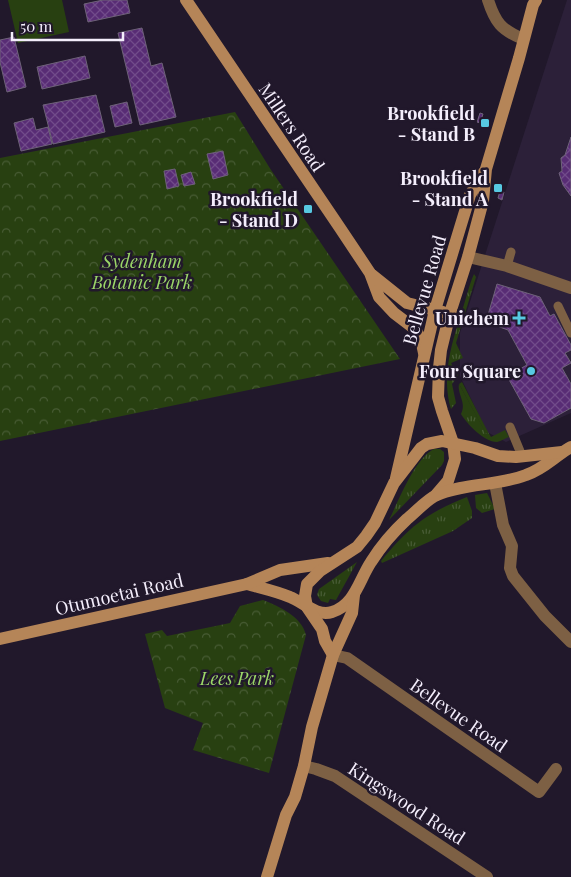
<svg xmlns="http://www.w3.org/2000/svg" width="571" height="877" viewBox="0 0 571 877" font-family="'Playfair Display',serif">
<style>
.built{fill:#2c2039}
.grass{fill:url(#grass-tufts)}
.park{fill:url(#park-crowns)}
.garden{fill:#284011}
.building{fill:url(#building-cross-hatch);stroke:#6e6279}
.lines{fill:none;stroke-linecap:round;stroke-linejoin:round}
.lane{stroke:#7d6044;stroke-width:9}
.street{stroke:#7d6044;stroke-width:12}
.secondary{stroke:#b58558;stroke-width:12}
.poi-dot{fill:#57c9e2;stroke:#21182b;stroke-width:2}
.labels{text-anchor:middle;dominant-baseline:central;stroke-width:5;stroke-linejoin:round;paint-order:stroke}
.poi-label{font-size:18px;font-weight:bold;fill:#f4eefc;stroke:#21182b;text-anchor:end}
.street-label{font-size:18px;fill:#f4eefc;stroke:#21182b}
.park-label{font-size:18px;font-style:italic;fill:#9bd668;stroke:#21182b}
</style>
<defs>
<pattern id="grass-tufts" width="24" height="20" patternUnits="userSpaceOnUse" patternTransform="scale(1.25)"><rect width="24" height="20" fill="#284011"/><path d="M3 7l-1-3M5 7V3M7 7l1-3M15 17l-1-3M17 17v-4M19 17l1-3" fill="none" stroke="#485c35"/></pattern>
<pattern id="park-crowns" width="20" height="18" patternUnits="userSpaceOnUse" patternTransform="scale(1.25)"><rect width="20" height="18" fill="#284011"/><path d="M2 6a3 3 0 1 1 6 0M12 15a3 3 0 1 1 6 0" fill="none" stroke="#485c35"/></pattern>
<pattern id="building-cross-hatch" width="8" height="8" patternUnits="userSpaceOnUse" patternTransform="scale(1.25)"><rect width="8" height="8" fill="#582c75"/><path d="M0 0l8 8M0 8l8-8" fill="none" stroke="#714b8a"/></pattern>
</defs>
<rect width="100%" height="100%" fill="#21182b"/>
<polygon class="built" points="567,0 571,0 571,413 506,442 487,432 460,376 460,333"/>
<g class="grass">
<path d="M474 274 476 277 456 343 463 358 451 363 458 376 452 384 456 403 451 409C441 375 452 343 462 311 466 299 469 285 474 274Z"/>
<path d="M459 384 486 433 488 432 491 437 505 430 509 437C506 438 501 441 497 442 484 442 467 424 461 414 467 403 457 394 459 384Z"/>
<path d="M434 449H440L444 452V461L442 465 389 520C399 500 415 458 434 449Z"/>
<polygon points="487,493 495,509 482,513 476,508 475,495"/>
<path d="M467 497 472 511V518L453 531 382 563 381 561C408 528 426 513 467 497Z"/>
<polygon points="357,562 336,600 330,599 328,603 321,601 317,595 319,589"/>
</g>
<g class="park">
<polygon points="235,112 271,170 400,359 0,441 0,158"/>
<path d="M263 600C279 606 302 617 306 635L269 773 193 750 203 723 165 708 145 634 162 630 167 636 230 623 240 606Z"/>
</g>
<g class="garden">
<polygon points="8,0 62,0 69,32 18,43"/>
<polygon points="462,382 488,432 486,434 459,384"/>
</g>
<g class="building">
<polygon points="103,0 127,0 130,13 88,22 84,4"/>
<polygon points="142,28 151,66 162,63 176,117 140,125 118,33"/>
<polygon points="14,37 26,87 7,92 0,62 0,40"/>
<polygon points="85,56 90,78 42,89 37,67"/>
<polygon points="96,95 105,132 53,144 43,105"/>
<polygon points="127,102 132,123 115,127 110,106"/>
<polygon points="480,113 483,114 480,123 477,122"/>
<polygon points="33,118 36,130 48,127 52,144 21,151 14,123"/>
<polygon points="571,137 571,196 563,185 559,173 562,171 561,158 565,155"/>
<polygon points="223,151 228,175 213,179 207,154"/>
<polygon points="175,169 179,186 167,189 164,171"/>
<polygon points="191,172 195,184 184,186 181,175"/>
<polygon points="500,191 504,192 502,200 498,198"/>
<polygon points="497,284 540,297 550,316 554,314 571,345 571,350 565,353 571,363 562,368 571,384 571,408 544,423 531,419 507,376 527,365 508,330 486,322"/>
</g>
<g class="lines">
<g class="lane">
<polyline points="507,266 511,252"/>
<polyline points="558,306 571,333"/>
<polyline points="510,427 522,456"/>
</g>
<g class="street">
<path d="M488 0C495 22 501 30 523 39"/>
<polyline points="468,257 507,266 571,288"/>
<polyline points="495,483 503,525 512,546 510,568 513,576 545,616 571,642"/>
<polyline points="333,655 347,658 539,792 556,769"/>
<polyline points="304,766 316,769 335,776 487,877"/>
</g>
<g class="secondary">
<polyline points="186,0 340,228 370,273 379,297 394,313 415,329 421,339 424,353"/>
<polyline points="372,275 407,303 443,312"/>
<polyline points="396,478 435,310 470,195 484,172"/>
<polyline points="436,495 448,481 455,459 453,443 442,411 438,397 439,368 441,350 450,313 468,257 483,201 486,169 519,58 533,5 536,0"/>
<path d="M247 584C261 588 276 591 290 597 303 602 317 617 332 612 355 605 359 580 371 562 381 546 393 532 407 519 416 512 427 499 437 495 465 483 498 486 526 475 544 469 555 456 571 447"/>
<polyline points="0,639 247,584 280,570 328,563"/>
<polyline points="333,655 325,641 322,629 307,607 305,596 307,584 320,571 357,547 366,536 375,523 394,483 421,448 427,444 442,441 475,448 498,456 516,457 562,452"/>
<polyline points="267,877 286,815 295,797 304,766 312,727 333,655 352,613 354,595"/>
</g>
</g>
<g class="poi-dot">
<rect x="480" y="118" width="10" height="10" rx="2.5"/>
<rect x="493" y="183" width="10" height="10" rx="2.5"/>
<rect x="303" y="204" width="10" height="10" rx="2.5"/>
<path d="M516.5 310.5h5v5h5v5h-5v5h-5v-5h-5v-5h5z"/>
<circle cx="531" cy="371" r="5"/>
</g>
<g class="labels">
<g class="poi-label">
<text x="475" y="113">Brookfield<tspan x="475" dy="21">- Stand B</tspan></text>
<text x="488" y="178">Brookfield<tspan x="488" dy="21">- Stand A</tspan></text>
<text x="298" y="199">Brookfield<tspan x="298" dy="21">- Stand D</tspan></text>
<text x="509" y="318">Unichem</text>
<text x="521" y="371">Four Square</text>
</g>
<g class="street-label">
<text transform="translate(292 127) rotate(56)">Millers Road</text>
<text transform="translate(424 290) rotate(-74)">Bellevue Road</text>
<text transform="translate(119 594) rotate(-13)">Otumoetai Road</text>
<text transform="translate(459 715) rotate(35)">Bellevue Road</text>
<text transform="translate(407 803) rotate(33)">Kingswood Road</text>
</g>
<g class="park-label">
<text x="142" y="261">Sydenham<tspan x="142" dy="21">Botanic Park</tspan></text>
<text x="237" y="678">Lees Park</text>
</g>
</g>
<path d="M12 32v8h111v-8" fill="none" stroke="#f4eefc" stroke-width="2.5"/>
<text x="20" y="32" font-size="15" fill="#f4eefc" stroke="#21182b" stroke-width="4" paint-order="stroke">50 m</text>
</svg>
